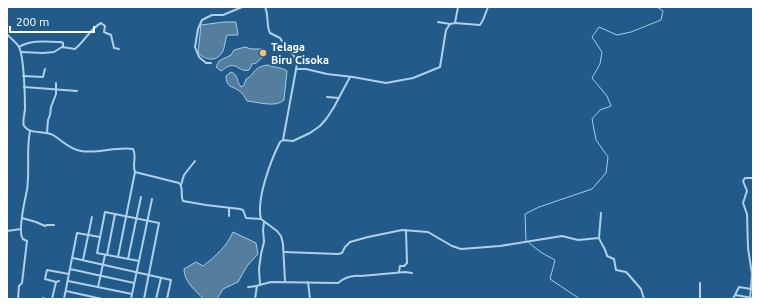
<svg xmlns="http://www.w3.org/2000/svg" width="760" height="306" viewBox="0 0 760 306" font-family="Ubuntu,sans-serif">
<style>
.water{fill:#557d9c;stroke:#a2cdeb}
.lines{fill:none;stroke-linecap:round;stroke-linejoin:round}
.stream{stroke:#a2cdeb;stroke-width:1}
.street{stroke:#aed0ea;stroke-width:2}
.poi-dot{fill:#f6bf70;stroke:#225b89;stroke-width:1.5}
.labels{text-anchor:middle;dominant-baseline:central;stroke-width:4;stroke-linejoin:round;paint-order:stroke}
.poi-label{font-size:11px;font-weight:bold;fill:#fff;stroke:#225b89;text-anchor:start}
</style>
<rect width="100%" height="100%" fill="#225b89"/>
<g class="water">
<path d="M224 22H236L238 35H227C225 40 225 46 223 51 217 62 207 61 198 53L201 25Z"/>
<path d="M245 47 251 49H263L266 54 255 64 253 63 249 70C237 73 237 58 221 71L216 67 219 61 231 55 234 50Z"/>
<path d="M268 65C274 68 282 67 287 71L284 100C276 108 258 102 247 101 245 97 242 92 238 90 230 85 227 88 226 76L231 72C239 75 236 81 241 87L244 85 246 79C256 74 252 67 268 65Z"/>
<path d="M233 232 256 243 258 254 247 266 238 282 223 289 217 299H204C195 291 184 281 184 269L196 262 203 266C216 256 227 246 233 232Z"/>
</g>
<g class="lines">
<g class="stream">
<polyline points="526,241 525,214 539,207 592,189 606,173 608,157 596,140 592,119 600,110 611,106 607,96 592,78 600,64 602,52 592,37 599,27 617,35 631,32 661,20 663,11 657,7"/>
<polyline points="529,243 542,253 555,260 550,279 580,299"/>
</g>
<g class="street">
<path d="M265 7C269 15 266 25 270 33L280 38C285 47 295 52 297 64L283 140"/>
<polyline points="438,22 450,24"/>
<polyline points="455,23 458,7"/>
<path d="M7 34C10 38 17 43 19 47 24 57 25 96 25 108 25 113 22 121 24 126 30 135 44 130 53 135 63 141 69 149 81 151 99 154 116 146 133 149 137 156 132 165 135 172L179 183C184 187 180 195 183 201L206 205 240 209 243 210 246 218 261 219 277 231 281 236 283 244 285 281"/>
<path d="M19 47C33 39 46 42 61 42L63 43V47"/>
<path d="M21 52 43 53 54 52 62 47 75 49C84 42 91 28 101 23L105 26 104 32 111 35 114 48 119 49"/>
<polyline points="211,63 206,63 199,57 195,47 198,29 202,20 212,15 223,15 242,7"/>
<polyline points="296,69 306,69 327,74 353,77 386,83 413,78 440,67 446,30 450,24 455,23 480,25 483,20 488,7"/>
<polyline points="23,76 43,77 45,69"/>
<polyline points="24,87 77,91"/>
<polyline points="327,97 339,98"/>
<polyline points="47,133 48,120 50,115 51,107 56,94 56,83"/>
<polyline points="181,185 184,175 195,161"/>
<polyline points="229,216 229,208"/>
<polyline points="22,218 36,222 45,226 47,225 54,225"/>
<path d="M261 219C256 199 271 160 280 142L283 140 293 141 310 133 320 126 327 118 334 107 350 77"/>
<polyline points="7,231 21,229"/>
<polyline points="599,238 601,213"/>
<path d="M284 252 338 254 342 253 345 247 350 242 368 237 402 230 428 232 452 246 461 249 500 246 562 236 578 240 599 238C601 244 606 249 607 256L614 259 616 270 626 272 628 274 641 289 644 299"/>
<polyline points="107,255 115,214"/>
<polyline points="118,257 135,172"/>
<polyline points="73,258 171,280 167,299"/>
<polyline points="128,259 141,197"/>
<polyline points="83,260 92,217"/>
<polyline points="139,261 97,253 105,212 159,223 144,299"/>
<polyline points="70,269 134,283"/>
<polyline points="399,272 400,266 404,266 407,263 406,230"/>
<polyline points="59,281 56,282 45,279 47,270 69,274"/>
<polyline points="68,281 132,294"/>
<polyline points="308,282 310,299"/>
<polyline points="700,283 700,299"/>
<polyline points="260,285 259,269 261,254 264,242 263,230 264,222"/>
<polyline points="98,287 105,255"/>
<path d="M248 287C257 287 264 283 272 282L338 283C344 278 353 275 361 276L405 272 412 273"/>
<polyline points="66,291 102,299"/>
<polyline points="735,295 739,287 751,289"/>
<polyline points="43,298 45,299"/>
<path d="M18 299 19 286 22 283 27 241 23 239C17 232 25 200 27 190 30 170 26 150 30 131"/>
<polyline points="52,299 56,282"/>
<polyline points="64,299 77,233 100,237"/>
<polyline points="131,299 152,199"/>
<polyline points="156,299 161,278"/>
<polyline points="255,299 257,286"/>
<polyline points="733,299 735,295 753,298"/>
<polyline points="750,299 752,274 748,248 747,214 743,203 747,191 743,181 745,178 753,178"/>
</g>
</g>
<circle class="poi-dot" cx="263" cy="53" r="4"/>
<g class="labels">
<g class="poi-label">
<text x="271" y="47">Telaga<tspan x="271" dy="13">Biru Cisoka</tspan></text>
</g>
</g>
<rect width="760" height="306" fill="none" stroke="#ffffff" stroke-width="16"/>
<path d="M10 26v6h84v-6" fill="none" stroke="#ffffff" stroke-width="2"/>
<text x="16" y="26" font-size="12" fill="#ffffff" stroke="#225b89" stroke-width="3" paint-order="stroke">200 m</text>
</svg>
